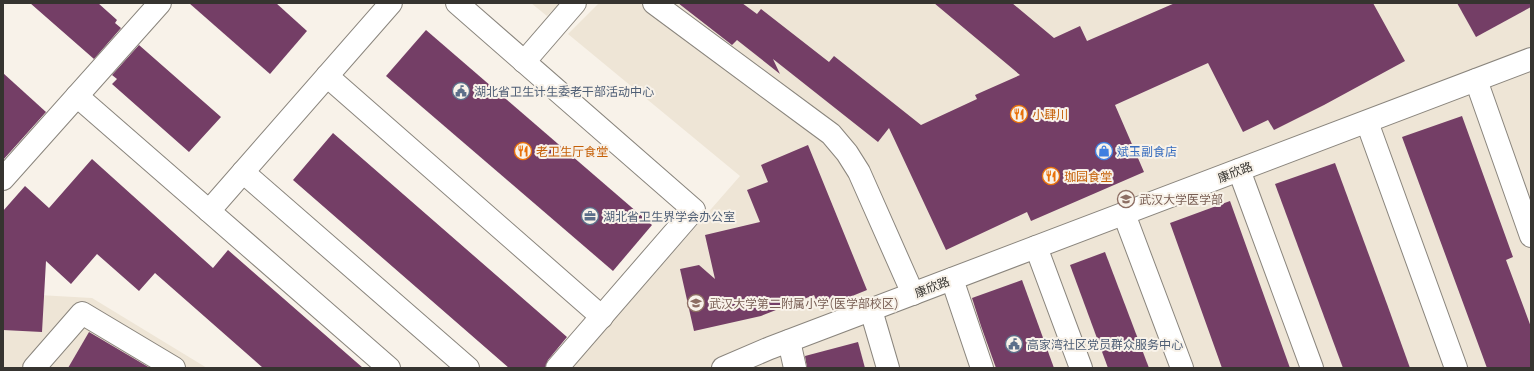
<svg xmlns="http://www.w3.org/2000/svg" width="1534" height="371" viewBox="0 0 1534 371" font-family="Manrope,'Noto Sans SC',sans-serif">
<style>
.built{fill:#eee5d6}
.building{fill:#743e66}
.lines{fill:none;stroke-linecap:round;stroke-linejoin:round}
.minor-casing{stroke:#8a857d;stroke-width:24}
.minor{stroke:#fff;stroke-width:22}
.labels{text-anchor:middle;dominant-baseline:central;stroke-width:4;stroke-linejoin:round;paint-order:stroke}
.service-label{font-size:12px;fill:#4e5e75;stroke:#f8f2e9;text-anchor:start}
.food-label{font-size:12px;fill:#c56008;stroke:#f8f2e9;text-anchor:start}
.shop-label{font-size:12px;fill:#366cbe;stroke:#f8f2e9;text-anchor:start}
.street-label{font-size:12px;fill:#363430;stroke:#f8f2e9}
.education-label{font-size:12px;fill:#785e54;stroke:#f8f2e9;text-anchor:start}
</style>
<rect width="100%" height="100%" fill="#f8f2e9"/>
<g class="built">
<polygon points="531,3 560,3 547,16"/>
<polygon points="599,3 1531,3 1531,368 572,368 740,176 568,34"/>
<polygon points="3,293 92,298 207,368 3,368"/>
</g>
<g class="building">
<polygon points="30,3 98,3 117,20 115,23 121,28 94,59"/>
<polygon points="189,3 276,3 307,31 270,74"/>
<polygon points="678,3 742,3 757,14 761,9 829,62 834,56 921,125 977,99 975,95 1020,75 934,3 1012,3 1054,38 1080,26 1087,41 1175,3 1373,3 1405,61 1324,105 1274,130 1268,120 1243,132 1208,63 1115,105 1144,172 1031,221 1027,212 946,250 889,128 878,142 773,59 780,74 737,40 732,45"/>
<polygon points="1457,3 1531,3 1531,7 1476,37"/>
<polygon points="426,30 652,225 613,271 386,76"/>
<polygon points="139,45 221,117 189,152 112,84 117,79 112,75"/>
<polygon points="3,73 46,112 3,160"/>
<polygon points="1462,116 1513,257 1506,260 1531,327 1531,368 1487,368 1402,137"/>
<polygon points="333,133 567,337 548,360 545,368 509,368 293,180"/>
<polygon points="808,145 867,290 820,309 814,295 761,316 694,331 680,269 699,265 715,279 705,235 760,222 747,190 768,182 761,165"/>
<polygon points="92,159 213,268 228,250 363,368 263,368 155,273 139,291 97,254 71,284 46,261 42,332 3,330 3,211 25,186 49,208"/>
<polygon points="1335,163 1387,304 1410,368 1343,368 1275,184"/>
<polygon points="1230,201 1281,343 1290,368 1222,368 1170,223"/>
<polygon points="1105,252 1149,368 1108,368 1070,265"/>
<polygon points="1022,280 1054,368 996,368 981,326 972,298"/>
<polygon points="89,332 150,368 68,368"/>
<polygon points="858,342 865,368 807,368 805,356"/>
</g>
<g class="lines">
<g class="minor-casing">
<g id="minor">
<polyline points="457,3 694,210 557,368"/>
<polyline points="654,3 812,120 831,134 847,153 859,172 913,294"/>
<polyline points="524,62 575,3"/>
<polyline points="327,76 602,317"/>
<polyline points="1476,80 1531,236"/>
<polyline points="77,96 209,211"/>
<polyline points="1367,122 1456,368"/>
<polyline points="1239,170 1312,368"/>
<polyline points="243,172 468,368"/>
<polyline points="3,179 160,3"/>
<polyline points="1124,214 1182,368"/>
<polyline points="1036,247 1081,368"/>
<polyline points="952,279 982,368"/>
<polyline points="871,310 888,368"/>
<polyline points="789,341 795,368"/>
<polyline points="34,368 82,313 174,368"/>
<polyline points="389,368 209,211 391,3"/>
<polyline points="723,368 770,348 1531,59"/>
</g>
</g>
<use href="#minor" class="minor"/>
</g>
<defs>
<g id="civic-ring" transform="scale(0.9)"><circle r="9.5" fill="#f8f2e9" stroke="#5c6f8a" stroke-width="1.5"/><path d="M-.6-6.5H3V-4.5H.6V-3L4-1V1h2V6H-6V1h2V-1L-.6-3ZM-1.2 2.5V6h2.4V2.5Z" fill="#5c6f8a"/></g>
<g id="restaurant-ring" transform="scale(0.9)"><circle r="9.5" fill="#f8f2e9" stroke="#e8710a" stroke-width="1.5"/><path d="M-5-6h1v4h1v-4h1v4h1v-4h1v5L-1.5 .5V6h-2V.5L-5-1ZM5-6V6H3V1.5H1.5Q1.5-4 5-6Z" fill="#e8710a"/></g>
<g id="shop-ring" transform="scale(0.9)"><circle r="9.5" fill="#f8f2e9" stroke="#3f7fe0" stroke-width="1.5"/><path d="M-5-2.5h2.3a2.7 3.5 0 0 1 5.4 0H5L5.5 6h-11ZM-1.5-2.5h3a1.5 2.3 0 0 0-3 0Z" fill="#3f7fe0"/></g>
<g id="university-ring" transform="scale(0.9)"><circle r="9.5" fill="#f8f2e9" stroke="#8d6e63" stroke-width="1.5"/><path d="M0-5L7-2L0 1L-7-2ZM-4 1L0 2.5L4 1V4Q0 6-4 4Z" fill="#8d6e63"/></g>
<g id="office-ring" transform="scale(0.9)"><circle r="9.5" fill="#f8f2e9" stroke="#5c6f8a" stroke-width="1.5"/><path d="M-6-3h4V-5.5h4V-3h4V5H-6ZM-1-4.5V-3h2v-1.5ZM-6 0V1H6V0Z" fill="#5c6f8a"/></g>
<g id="school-ring" transform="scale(0.9)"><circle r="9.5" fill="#f8f2e9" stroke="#8d6e63" stroke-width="1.5"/><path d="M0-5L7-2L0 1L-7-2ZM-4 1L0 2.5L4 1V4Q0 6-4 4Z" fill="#8d6e63"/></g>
</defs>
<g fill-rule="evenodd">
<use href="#civic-ring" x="461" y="91"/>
<use href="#restaurant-ring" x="1019" y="114"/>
<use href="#restaurant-ring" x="523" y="151"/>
<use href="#shop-ring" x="1104" y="151"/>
<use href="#restaurant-ring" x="1051" y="176"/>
<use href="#university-ring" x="1126" y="199"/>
<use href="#office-ring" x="590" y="216"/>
<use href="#school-ring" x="696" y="303"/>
<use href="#civic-ring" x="1014" y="344"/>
</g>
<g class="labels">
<g class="service-label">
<text x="474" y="91">湖北省卫生计生委老干部活动中心</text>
<text x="603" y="216">湖北省卫生界学会办公室</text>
<text x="1027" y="344">高家湾社区党员群众服务中心</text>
</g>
<g class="food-label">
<text x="1032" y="114">小肆川</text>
<text x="536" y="151">老卫生厅食堂</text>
<text x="1064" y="176">珈园食堂</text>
</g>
<g class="shop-label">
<text x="1117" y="151">斌玉副食店</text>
</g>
<g class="street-label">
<text transform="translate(1235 172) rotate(-21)">康欣路</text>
<text transform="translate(932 287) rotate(-21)">康欣路</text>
</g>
<g class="education-label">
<text x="1139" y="199">武汉大学医学部</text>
<text x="709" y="303">武汉大学第二附属小学(医学部校区)</text>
</g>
</g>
<rect width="1534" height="371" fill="none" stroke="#363430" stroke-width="8"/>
</svg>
